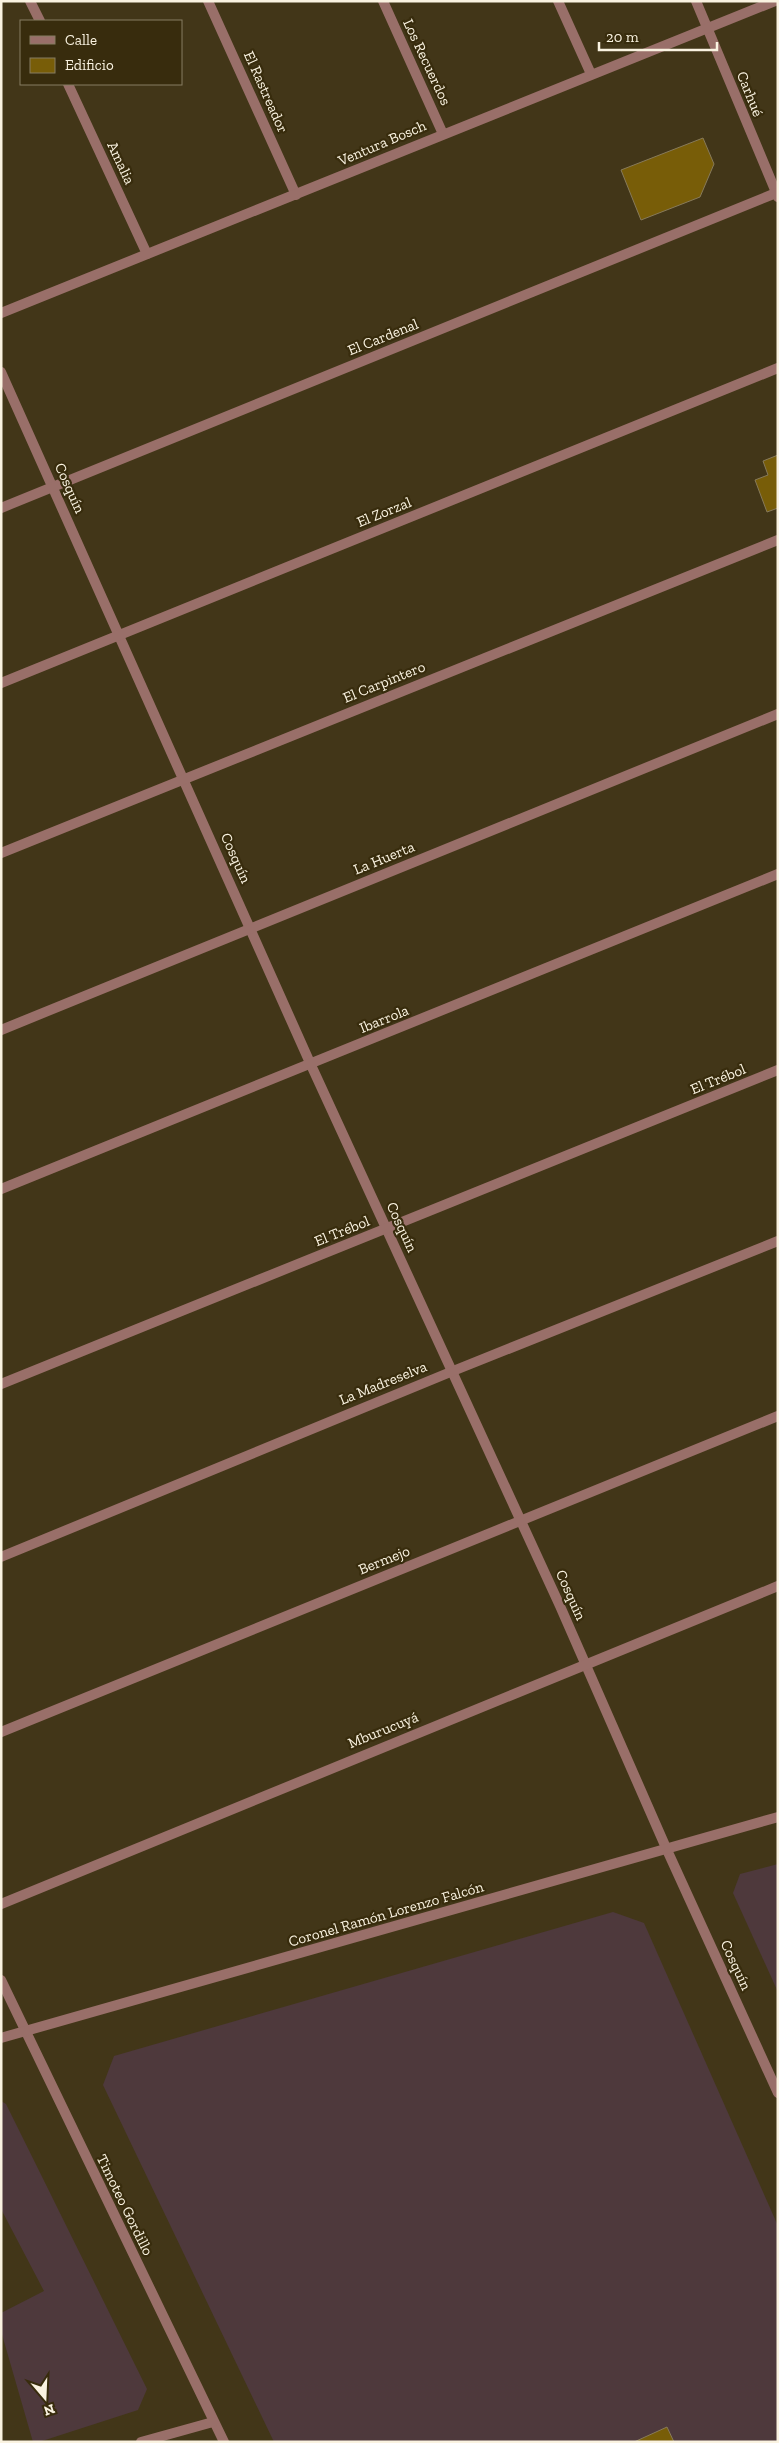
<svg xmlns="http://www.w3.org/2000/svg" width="779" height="2443" viewBox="0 0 779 2443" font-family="'Zilla Slab',serif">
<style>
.commercial{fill:#4e393c}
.building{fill:#785d08;stroke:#877a5a}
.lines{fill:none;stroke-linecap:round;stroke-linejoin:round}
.street{stroke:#996f69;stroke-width:10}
.labels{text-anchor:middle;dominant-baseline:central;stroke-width:4.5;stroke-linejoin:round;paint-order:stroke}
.street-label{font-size:15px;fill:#faf3e1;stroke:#382c0d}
</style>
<rect width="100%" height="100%" fill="#423618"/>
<g class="commercial">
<polygon points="778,1864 778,1992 733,1893 740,1874"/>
<polygon points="613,1912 644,1923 778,2226 778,2442 274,2442 103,2085 114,2056"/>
<polygon points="1,2101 6,2104 147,2389 138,2410 39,2442 33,2442 1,2331 1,2313 44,2291 1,2209"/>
</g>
<g class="building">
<polygon points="703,138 714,164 700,197 641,220 621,170"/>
<polygon points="778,455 778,508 767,512 755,480 768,475 763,461"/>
<polygon points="667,2427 674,2442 634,2442"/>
</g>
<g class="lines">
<g class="street">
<polyline points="30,1 40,21"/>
<polyline points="208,1 296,195"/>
<polyline points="383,1 443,134"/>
<polyline points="558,1 591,74"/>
<polyline points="696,1 778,197"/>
<polyline points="68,84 147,254"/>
<polyline points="1,313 775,1"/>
<polyline points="1,372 311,1065 560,1606 667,1850 778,2093"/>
<polyline points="1,508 776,193"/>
<polyline points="1,683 778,368"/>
<polyline points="1,853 778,540"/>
<polyline points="1,1030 778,714"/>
<polyline points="1,1189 778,874"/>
<polyline points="1,1384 778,1070"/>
<polyline points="1,1557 453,1371 778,1241"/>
<polyline points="1,1732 778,1416"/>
<polyline points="1,1904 778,1586"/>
<polyline points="1,1980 224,2442"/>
<polyline points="1,2038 778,1817"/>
<polyline points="141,2442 213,2422"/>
</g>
</g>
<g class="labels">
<g class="street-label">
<text transform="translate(427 62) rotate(65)">Los Recuerdos</text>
<text transform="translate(266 92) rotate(66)">El Rastreador</text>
<text transform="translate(750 94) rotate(68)">Carhué</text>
<text transform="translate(382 143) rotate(-23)">Ventura Bosch</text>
<text transform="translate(121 163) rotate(65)">Amalia</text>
<text transform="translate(383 337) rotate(-22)">El Cardenal</text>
<text transform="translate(70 488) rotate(66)">Cosquín</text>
<text transform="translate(384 512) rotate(-22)">El Zorzal</text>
<text transform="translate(384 682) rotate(-22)">El Carpintero</text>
<text transform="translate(236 858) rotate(66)">Cosquín</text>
<text transform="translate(384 858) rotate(-22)">La Huerta</text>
<text transform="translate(384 1019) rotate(-22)">Ibarrola</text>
<text transform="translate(718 1079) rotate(-22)">El Trébol</text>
<text transform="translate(402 1227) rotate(65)">Cosquín</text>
<text transform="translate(342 1231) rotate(-22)">El Trébol</text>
<text transform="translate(383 1383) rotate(-22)">La Madreselva</text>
<text transform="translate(384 1560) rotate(-22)">Bermejo</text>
<text transform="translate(571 1595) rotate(66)">Cosquín</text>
<text transform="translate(383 1730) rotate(-22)">Mburucuyá</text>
<text transform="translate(386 1914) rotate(-16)">Coronel Ramón Lorenzo Falcón</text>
<text transform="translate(736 1965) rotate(65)">Cosquín</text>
<text transform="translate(125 2205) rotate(64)">Timoteo Gordillo</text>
</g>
</g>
<rect width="779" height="2443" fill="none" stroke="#faf3e1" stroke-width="5"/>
<rect x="20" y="20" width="162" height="65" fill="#382c0d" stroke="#867c62"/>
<rect x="30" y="36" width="25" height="8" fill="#996f69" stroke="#867c62"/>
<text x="65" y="45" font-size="15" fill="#faf3e1">Calle</text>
<rect x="30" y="58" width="25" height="15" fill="#785d08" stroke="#867c62"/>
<text x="65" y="70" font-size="15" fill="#faf3e1">Edificio</text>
<g transform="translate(45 2398) rotate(161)" stroke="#382c0d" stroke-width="4" paint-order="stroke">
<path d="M0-4L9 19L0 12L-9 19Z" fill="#faf3e1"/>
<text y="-8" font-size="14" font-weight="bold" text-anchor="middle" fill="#faf3e1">N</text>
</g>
<path d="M599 42v8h118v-8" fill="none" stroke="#faf3e1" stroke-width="2.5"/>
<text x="606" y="42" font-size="15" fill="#faf3e1" stroke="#382c0d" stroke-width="4" paint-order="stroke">20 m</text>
</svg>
